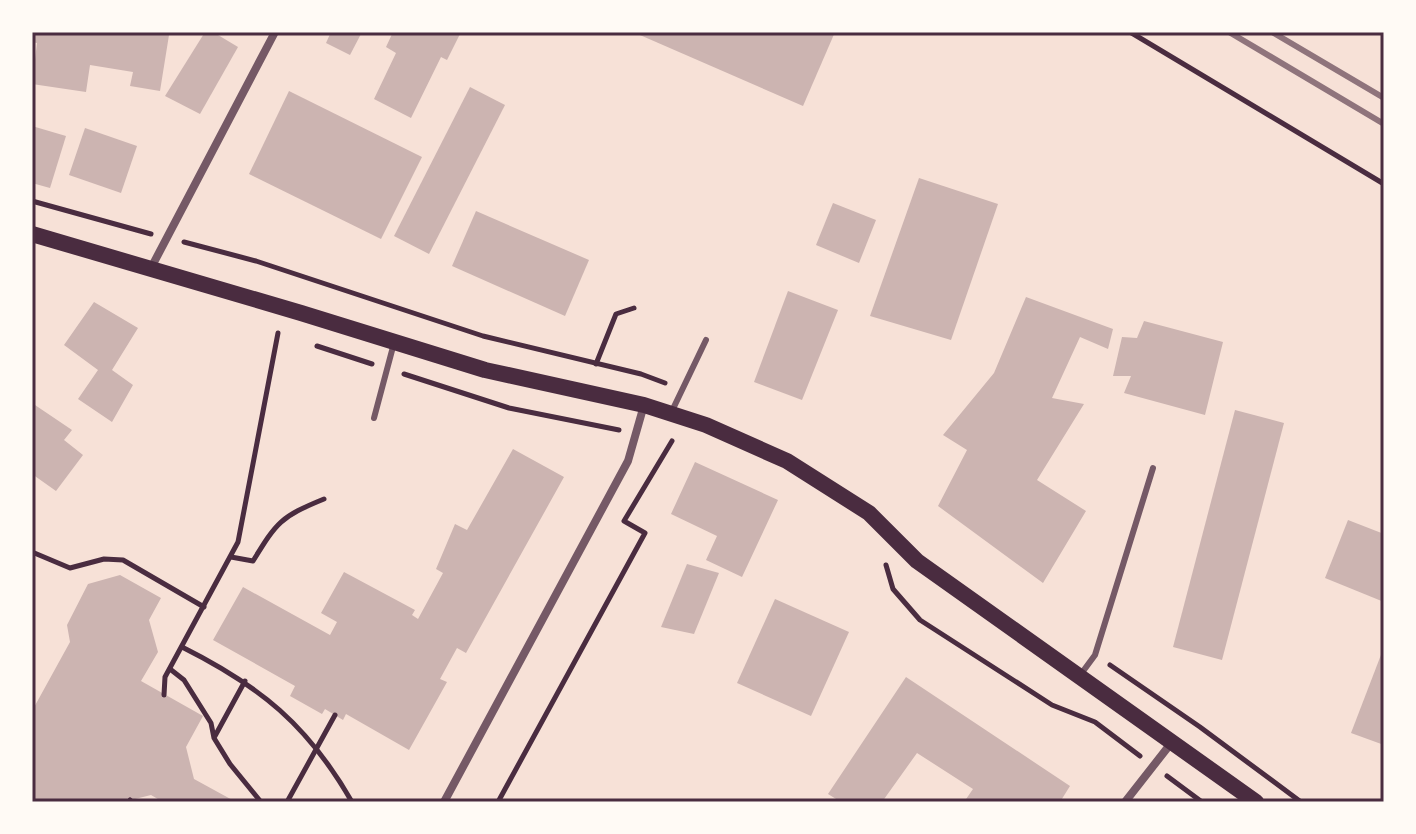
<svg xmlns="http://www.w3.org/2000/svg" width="1416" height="834" viewBox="0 0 1416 834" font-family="Overpass,sans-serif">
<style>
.building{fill:#ccb4b1}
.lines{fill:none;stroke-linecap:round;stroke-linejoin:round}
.path{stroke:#4a2c40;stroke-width:5}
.service{stroke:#755966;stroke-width:6}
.minor{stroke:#755966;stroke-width:8}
.secondary{stroke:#4a2c40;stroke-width:16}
.rail{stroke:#8f747c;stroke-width:6}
.neatline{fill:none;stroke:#4a2c40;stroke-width:3}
</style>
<rect width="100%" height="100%" fill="#f7e1d7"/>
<g class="building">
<polygon points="32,32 150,32 169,35 160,91 130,86 133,72 90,65 86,92 32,84 37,43 32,42"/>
<polygon points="205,32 213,32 238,47 200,114 165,96"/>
<polygon points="331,32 362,32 350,55 326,43"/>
<polygon points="393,32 461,32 447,60 441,57 411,118 374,99 396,53 386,47"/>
<polygon points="633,32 835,32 803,106"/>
<polygon points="470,87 505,105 429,254 394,236"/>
<polygon points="289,91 422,157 381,239 249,174"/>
<polygon points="32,126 66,136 50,188 32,183"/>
<polygon points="85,128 137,146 121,193 69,175"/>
<polygon points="919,178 998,204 951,340 870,316"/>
<polygon points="833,203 876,220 859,263 816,245"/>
<polygon points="476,211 589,260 565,316 452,266"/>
<polygon points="788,291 838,310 802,400 754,382"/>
<polygon points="1026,297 1113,329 1108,349 1080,337 1052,398 1084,404 1037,480 1086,511 1043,583 938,506 967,450 943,435 994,373"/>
<polygon points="94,302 138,328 112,370 133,385 112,422 78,399 98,370 64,345"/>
<polygon points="1144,321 1223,342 1205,415 1124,393 1131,376 1113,376 1122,337 1137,338"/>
<polygon points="32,403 72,430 64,440 83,455 56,491 32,474"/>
<polygon points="1235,410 1284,423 1222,660 1173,647"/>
<polygon points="513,449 564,477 466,653 457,648 440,679 447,682 409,750 346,714 343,720 325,709 322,714 290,696 295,686 213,640 243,587 330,635 337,622 321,613 344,572 415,610 412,615 418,619 443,573 436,569 455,524 467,530"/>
<polygon points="695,462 778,500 742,577 706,560 717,536 671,514"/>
<polygon points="1348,520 1384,534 1384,602 1325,578"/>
<polygon points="687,564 719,573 694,634 661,627"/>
<polygon points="120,575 161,598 149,620 158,652 141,681 203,716 186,747 194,779 236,802 163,802 151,795 123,802 32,802 32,711 70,642 67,625 88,584"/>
<polygon points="775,599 849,632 811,716 737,683"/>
<polygon points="1384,647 1384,745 1351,733"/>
<polygon points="906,677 1070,786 1060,802 964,802 973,789 917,753 882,802 841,802 828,794"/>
</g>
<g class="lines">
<g class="path">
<polyline points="1130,32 1384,184"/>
<polyline points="32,201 151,234"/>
<polyline points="184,242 256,261 483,336 641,374 665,383"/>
<polyline points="317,346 372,364"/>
<polyline points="596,364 616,314 634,308"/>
<polyline points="404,374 509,408 619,430"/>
<polyline points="32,552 70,568 104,559 123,560 204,607"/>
<path d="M231 557 253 561C277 522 280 517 324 499"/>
<polyline points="886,565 893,589 920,620 1052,705 1095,722 1140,756"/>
<path d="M182 647C260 686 308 725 352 802"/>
<polyline points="1110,665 1200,727 1301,802"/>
<polyline points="170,669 184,680 211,723 214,738 230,764 261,802"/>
<polyline points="164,695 165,677 238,542 278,333"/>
<polyline points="215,736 245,681"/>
<polyline points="1167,776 1202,802"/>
<polyline points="130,800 132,802"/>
<polyline points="287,802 335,715"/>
<polyline points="498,802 645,533 624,521 672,441"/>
</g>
<g class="service">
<polyline points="671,413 706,340"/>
<polyline points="374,418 394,343"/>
<polyline points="1081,674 1095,655 1153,468"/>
</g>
<g class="minor">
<polyline points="151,268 275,32"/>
<polyline points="444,802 628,461 644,405"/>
<polyline points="1125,802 1172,742"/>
</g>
<polyline class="secondary" points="32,234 301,313 485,370 644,405 706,425 787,461 869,513 917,561 1256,802"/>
<g class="rail">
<polyline points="1229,32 1384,124"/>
<polyline points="1272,32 1384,98"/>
</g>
</g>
<rect width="1416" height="834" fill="none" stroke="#fffaf5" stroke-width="68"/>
<rect x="34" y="34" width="1348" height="766" class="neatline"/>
</svg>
